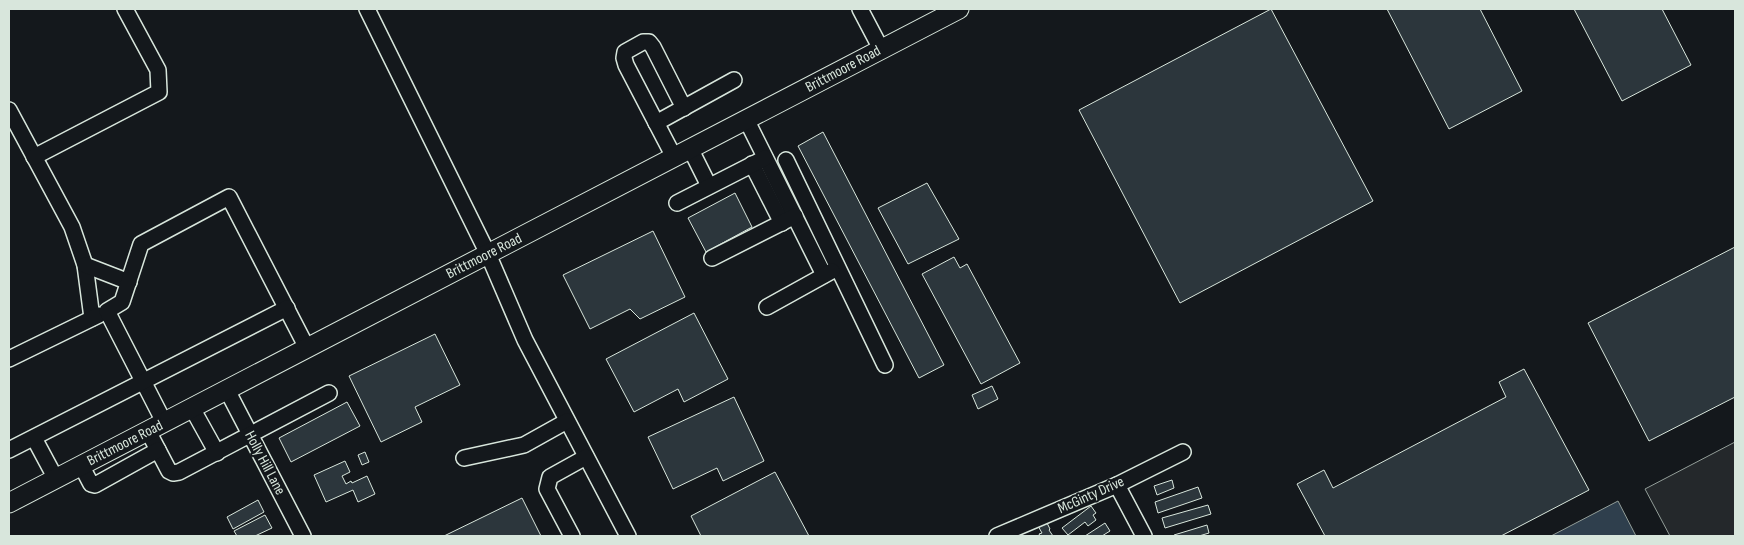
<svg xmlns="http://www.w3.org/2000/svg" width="1744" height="545" viewBox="0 0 1744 545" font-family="'Sofia Sans Condensed',sans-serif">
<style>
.parking{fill:#24282b;stroke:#939e99}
.water{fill:#2f3f4d;stroke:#939e99}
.building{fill:#2c363c;stroke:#d8e6dc}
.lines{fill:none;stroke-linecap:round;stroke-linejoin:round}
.minor-casing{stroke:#d8e6dc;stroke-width:18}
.major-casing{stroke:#d8e6dc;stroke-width:21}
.minor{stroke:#14181c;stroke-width:15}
.major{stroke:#14181c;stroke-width:19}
.labels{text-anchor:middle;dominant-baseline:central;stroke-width:4;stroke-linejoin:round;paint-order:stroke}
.street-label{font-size:15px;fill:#d8e6dc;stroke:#14181c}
</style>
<rect width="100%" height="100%" fill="#14181c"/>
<polygon class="parking" points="1735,442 1735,536 1670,536 1645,489"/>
<polygon class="water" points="1618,501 1636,536 1551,536"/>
<g class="building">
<polygon points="1271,9 1373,201 1180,303 1079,110"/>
<polygon points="1387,9 1480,9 1522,91 1449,129"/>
<polygon points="1574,9 1662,9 1691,65 1622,101"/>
<polygon points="823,132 944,365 919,378 798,146"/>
<polygon points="927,183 959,239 908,264 878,208"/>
<polygon points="735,193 752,227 706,252 688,218"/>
<polygon points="653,231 685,297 640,319 630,309 590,329 563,275"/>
<polygon points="1735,247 1735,397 1649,441 1588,323"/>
<polygon points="954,257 960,268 967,264 1020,363 981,384 922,274"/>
<polygon points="694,313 728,379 684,402 678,389 634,412 606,359"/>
<polygon points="435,334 460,385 415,407 422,422 381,442 349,376"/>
<polygon points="1524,369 1589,490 1501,536 1325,536 1297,484 1324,470 1333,488 1506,397 1499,382"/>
<polygon points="992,386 998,399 978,409 972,395"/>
<polygon points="734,397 764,461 723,481 717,468 673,489 648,437"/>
<polygon points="347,402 360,426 291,462 279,438"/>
<polygon points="365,452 369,462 362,465 358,455"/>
<polygon points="345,461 350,472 342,476 346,484 351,481 352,483 367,476 375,494 358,502 353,490 326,502 314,475"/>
<polygon points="775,472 809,536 701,536 691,516"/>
<polygon points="1172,480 1174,488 1157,495 1154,486"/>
<polygon points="1198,487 1202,498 1158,513 1155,502"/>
<polygon points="522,498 541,536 444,536"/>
<polygon points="258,500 264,512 233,529 227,517"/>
<polygon points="1208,505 1211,514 1165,528 1162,518"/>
<polygon points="1091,506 1096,513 1093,515 1096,520 1088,526 1085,522 1068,535 1062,528"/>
<polygon points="265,515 272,528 255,536 237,536 234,531"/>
<polygon points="1046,521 1050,529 1049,530 1053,536 1040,536 1039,534 1042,533 1038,526"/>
<polygon points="1105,523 1110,531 1102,536 1085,536"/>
<polygon points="1207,525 1209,533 1199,536 1175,536 1174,535"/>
</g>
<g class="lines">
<g class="minor-casing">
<g id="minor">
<polyline points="367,9 488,254 525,340 628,536"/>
<polyline points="860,9 881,49"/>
<polyline points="9,110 72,227 85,265 92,318"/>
<polyline points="746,119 824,275"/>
<polyline points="656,123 734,80"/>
<polyline points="690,148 709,186"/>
<polyline points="34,157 159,92 158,70 125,9"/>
<polyline points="674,157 626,65 624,58 625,52 643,42 649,42 653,47 684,108"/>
<polyline points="786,160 885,365"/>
<polyline points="752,164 782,223"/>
<polyline points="677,203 765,158"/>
<polyline points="712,258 795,216"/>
<polyline points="85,265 129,282"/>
<polyline points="767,307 832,271"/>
<polyline points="9,359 99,315"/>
<polyline points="227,390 303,536"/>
<polyline points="192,408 217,453"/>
<polyline points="164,422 107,311 122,302 141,244 229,197 307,348"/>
<polyline points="148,431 169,471 173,473 179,472 329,393"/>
<polyline points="34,438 56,479"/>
<polyline points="9,450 287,308"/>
<polyline points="464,458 524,445 567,421"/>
<polyline points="81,465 91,484 95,485 158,450"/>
<polyline points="1117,485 1144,536"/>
<polyline points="572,536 547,489 550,477 586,457"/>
<polyline points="997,536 1117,485 1183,452"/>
</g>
</g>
<g class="major-casing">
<polyline id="major" points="9,503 959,9"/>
</g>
<use href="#minor" class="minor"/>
<use href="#major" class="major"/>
</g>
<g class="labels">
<g class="street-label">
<text transform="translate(843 69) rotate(-28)">Brittmoore Road</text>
<text transform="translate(484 256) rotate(-27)">Brittmoore Road</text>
<text transform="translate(125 443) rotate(-27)">Brittmoore Road</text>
<text transform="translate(265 463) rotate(62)">Holly Hill Lane</text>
<text transform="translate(1091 495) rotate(-24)">McGinty Drive</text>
</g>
</g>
<rect width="1744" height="545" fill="none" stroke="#d8e6dc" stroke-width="20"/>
</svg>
